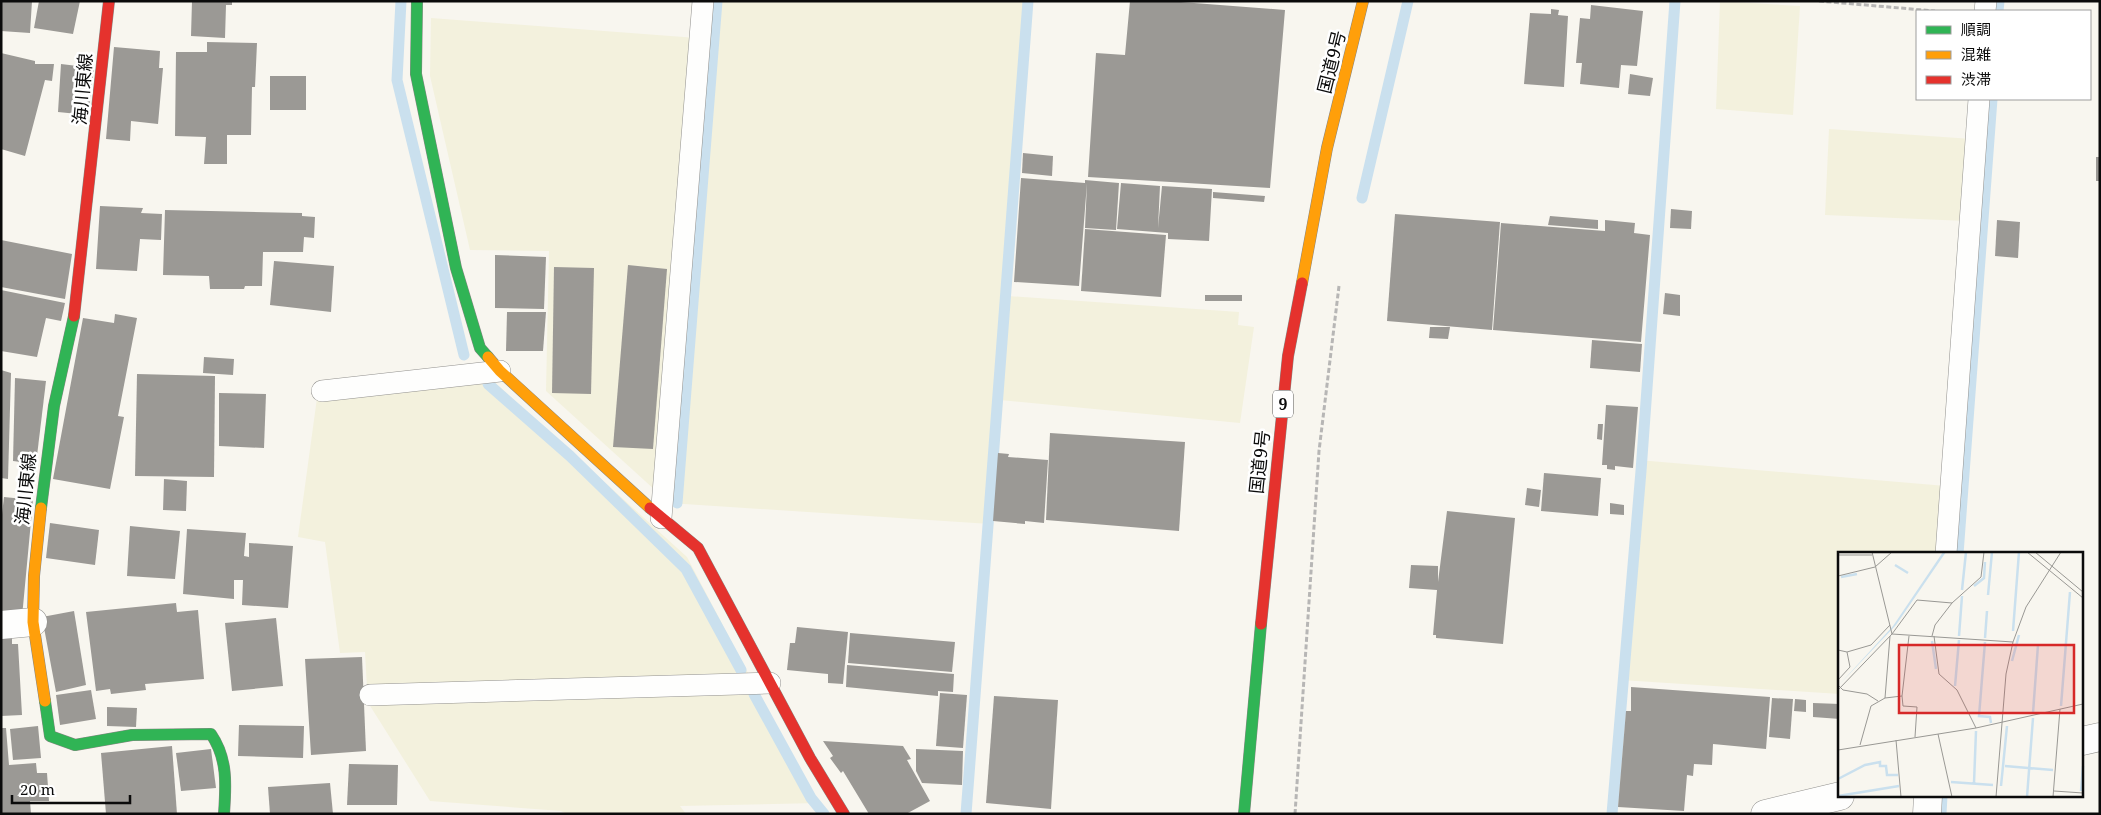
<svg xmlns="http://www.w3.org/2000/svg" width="2101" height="815" viewBox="0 0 2101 815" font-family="'Noto Serif','Noto Sans JP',serif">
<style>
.farmland{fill:#f3f1dd}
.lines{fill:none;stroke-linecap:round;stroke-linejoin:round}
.stream{stroke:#cae0ee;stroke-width:11}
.building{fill:#9b9995}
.lane-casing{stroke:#92918e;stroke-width:22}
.street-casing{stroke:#92918e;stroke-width:29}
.fast-casing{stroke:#888784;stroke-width:12}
.slow-casing{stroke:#888784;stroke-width:12}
.jam-casing{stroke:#888784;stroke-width:12}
.path{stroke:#b7b6b5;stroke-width:3;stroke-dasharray:5 2.5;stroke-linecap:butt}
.lane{stroke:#fefefd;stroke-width:21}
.street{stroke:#fefefd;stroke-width:28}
.fast{stroke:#30b455;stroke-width:11}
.slow{stroke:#ff9f0a;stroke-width:11}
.jam{stroke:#e5322d;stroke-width:11}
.labels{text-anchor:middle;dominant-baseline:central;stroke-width:5;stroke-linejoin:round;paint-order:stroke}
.shield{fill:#fff;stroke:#545454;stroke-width:1}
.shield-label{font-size:16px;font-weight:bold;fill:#0b0b0b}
.street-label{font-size:18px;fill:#0b0b0b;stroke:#fff}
.inset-river{fill:none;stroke:#cae0ee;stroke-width:2.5}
.inset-road{fill:none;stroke:#999894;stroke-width:1}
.view{fill:#d62828;fill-opacity:0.15;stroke:#d62828;stroke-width:2.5}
.inset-edge{fill:none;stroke:#0b0b0b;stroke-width:2.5}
</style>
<rect width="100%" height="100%" fill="#f8f6ef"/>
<g class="farmland">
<polygon points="708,1 1031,1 1008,296 1239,312 1238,325 1254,327 1240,423 1000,400 990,524 669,503"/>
<polygon points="1720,1 1800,6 1793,115 1716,109"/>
<polygon points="431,18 697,38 656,491 546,391 549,251 470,250 430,76"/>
<polygon points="1829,129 1972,139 1966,221 1825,215"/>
<polygon points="491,379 687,557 749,675 367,688 365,652 340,653 325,542 298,537 317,398"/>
<polygon points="1638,460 1946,486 1940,554 1840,554 1840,694 1621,680"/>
<polygon points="757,693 819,803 680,806 686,814 567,814 561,811 430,801 367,701"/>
</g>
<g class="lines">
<g class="stream">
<polyline points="401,1 397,80 464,355"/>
<polyline points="1998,11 1999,1"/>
<polyline points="1362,198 1408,1"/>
<polyline points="488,384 570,456 686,569 741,670"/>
<polyline points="677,503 717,1"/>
<polyline points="1958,554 1992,99"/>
<polyline points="754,694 811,798 824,814"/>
<polyline points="966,814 1028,1"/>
<polyline points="1612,814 1641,471 1675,1"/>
<polyline points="1941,814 1942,796"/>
</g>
</g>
<g class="building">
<polygon points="1,1 32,1 30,33 1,31"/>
<polygon points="39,1 80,1 73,34 34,28"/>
<polygon points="192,1 232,1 232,5 226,5 225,38 191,36"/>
<polygon points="1130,1 1168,1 1285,10 1270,188 1088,177 1096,53 1125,55"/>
<polygon points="1591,5 1643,11 1637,66 1621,65 1619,88 1580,84 1582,63 1576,63 1580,18 1590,19"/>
<polygon points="1551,9 1559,10 1558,15 1568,16 1564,87 1524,84 1530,13 1551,14"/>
<polygon points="207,42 257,43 255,87 252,87 251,135 227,135 227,164 204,164 206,137 175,136 176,52 207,52"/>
<polygon points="114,47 160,51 159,68 163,68 158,124 131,121 130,141 106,139"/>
<polygon points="1,53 35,61 35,64 54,64 52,81 45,80 25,156 1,149"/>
<polygon points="61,64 94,68 88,115 58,112"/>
<polygon points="1630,74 1653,78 1650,96 1628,94"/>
<rect x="270" y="76" width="36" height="34"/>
<polygon points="1023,153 1053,156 1052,176 1022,173"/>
<rect x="2096" y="157" width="4" height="24"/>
<polygon points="1021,178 1085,183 1085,180 1119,183 1116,230 1085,228 1087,183 1079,286 1014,282"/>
<polygon points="1121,183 1160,186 1158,228 1162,186 1212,189 1209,241 1168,239 1168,233 1117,229"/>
<polygon points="1213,192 1265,196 1264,202 1213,198"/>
<polygon points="100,206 143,208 141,213 162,214 161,240 140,239 137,271 96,269"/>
<polygon points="1671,209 1692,211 1691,229 1670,228"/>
<polygon points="165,210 302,213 302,216 315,217 314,238 304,237 303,252 263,252 262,286 245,286 244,289 210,289 209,276 163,275"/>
<polygon points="1395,214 1500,222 1492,330 1387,321"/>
<polygon points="1550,216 1598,220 1598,229 1548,225"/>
<polygon points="1605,220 1635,223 1634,233 1650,235 1641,342 1493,330 1501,223 1605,231"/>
<polygon points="1997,220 2020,222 2018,258 1995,256"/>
<polygon points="1085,229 1166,235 1161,297 1081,291"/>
<polygon points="1,240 72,254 65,299 1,287"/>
<polygon points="495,255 546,257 544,309 495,308"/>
<polygon points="274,261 334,266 331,312 270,305"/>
<polygon points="628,265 667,269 653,449 613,447"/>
<polygon points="554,267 594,268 591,394 552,393"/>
<polygon points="1,290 65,303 61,321 46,318 37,357 1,351"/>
<polygon points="1665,293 1680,295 1680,316 1663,314"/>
<rect x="1205" y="295" width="37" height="6"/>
<polygon points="507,312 546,312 543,351 506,351"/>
<polygon points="115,314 137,318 118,416 124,417 110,489 53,479 83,318 114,323"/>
<polygon points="1430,327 1450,327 1448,339 1429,338"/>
<polygon points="1592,340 1642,344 1640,372 1590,368"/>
<polygon points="204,357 234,359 233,375 203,373"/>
<polygon points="1,370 11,373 8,479 1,478"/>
<polygon points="137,374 215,376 214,477 135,476"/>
<polygon points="15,378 46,381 36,464 13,461"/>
<polygon points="219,393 266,394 264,448 219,446"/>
<polygon points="1606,405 1638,407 1633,468 1615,466 1615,470 1607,469 1607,465 1602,465"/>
<polygon points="1598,424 1603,424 1602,440 1597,439"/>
<polygon points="1050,433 1185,442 1179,531 1046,520"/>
<polygon points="998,453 1009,454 1008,457 1048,460 1044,523 1025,521 1025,524 993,521"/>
<polygon points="1544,473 1601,478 1598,516 1541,511"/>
<polygon points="164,479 187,481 186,511 163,510"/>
<polygon points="1527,488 1541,490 1539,507 1525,505"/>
<polygon points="4,497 33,500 22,617 1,615 1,523"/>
<polygon points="1610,503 1624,505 1624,515 1610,514"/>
<polygon points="1447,511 1515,518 1503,644 1436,638 1436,635 1433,635 1437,590 1409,588 1411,565 1438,566 1438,582"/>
<polygon points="50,523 99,530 95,565 46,558"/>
<polygon points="130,526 180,531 175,579 127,576"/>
<polygon points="187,529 246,533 244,556 249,557 249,543 293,546 288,608 242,605 243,580 234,580 234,599 183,594"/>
<polygon points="176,603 177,612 198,610 204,679 145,684 146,690 111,694 110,689 96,691 86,612"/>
<polygon points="74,611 86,685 56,692 42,617"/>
<polygon points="276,618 283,686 232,691 225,623"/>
<polygon points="797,627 848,632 843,684 828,683 828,674 787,670 790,643 795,643"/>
<polygon points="850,633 955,642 952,672 848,663"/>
<polygon points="12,638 12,644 18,644 22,715 1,716 1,639"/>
<polygon points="362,657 366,751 311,755 305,659"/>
<polygon points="847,665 954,674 953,692 938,691 938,696 846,687"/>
<polygon points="1631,687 1770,697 1766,749 1713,744 1712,765 1694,764 1693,776 1687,775 1684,811 1618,807 1626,711 1631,711"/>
<polygon points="91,690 96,719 60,725 56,695"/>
<polygon points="940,693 967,695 963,748 936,746"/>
<polygon points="994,696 1058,700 1051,809 986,803"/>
<polygon points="1772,698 1793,699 1790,739 1769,737"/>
<polygon points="1795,699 1806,700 1806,712 1794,711"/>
<polygon points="1813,703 1840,704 1840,719 1813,717"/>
<polygon points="107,707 137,708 136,727 107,726"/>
<polygon points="239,725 304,726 303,758 238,756"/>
<polygon points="38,726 41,758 13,760 10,729"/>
<polygon points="1,728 6,728 9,765 36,763 37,773 47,773 49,801 30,801 31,814 1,814"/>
<polygon points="823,741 903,746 911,759 907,760 930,801 906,814 869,814 843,771 841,773 830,758 833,756"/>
<polygon points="172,746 177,814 106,814 101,753"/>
<polygon points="211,749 216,788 181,791 176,753"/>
<polygon points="916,749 963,751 962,785 922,783 916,771"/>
<polygon points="349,764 398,765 397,805 347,805"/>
<polygon points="330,783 333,814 270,814 268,787"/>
</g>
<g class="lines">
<g class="lane-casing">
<g id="lane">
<polyline points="1985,11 1986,1"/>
<polyline points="322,391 500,371"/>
<polyline points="661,518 703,1"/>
<polyline points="1946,554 1979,99"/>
<polyline points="370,695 770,683"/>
</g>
</g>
<g class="street-casing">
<g id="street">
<polyline points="1,625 33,622"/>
<polyline points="2082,741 2100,737"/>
<polyline points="1765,814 1840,796"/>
<polyline points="1927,814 1928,796"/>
</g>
</g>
<g class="fast-casing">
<g id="fast">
<polyline points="417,1 416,74 456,268 480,348 488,357"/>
<polyline points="41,508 54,406 74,316"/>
<path d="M45 701 50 736 75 745 132 735 211 734C228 759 226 785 224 814"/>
<polyline points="1244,814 1261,624"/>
</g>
</g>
<g class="slow-casing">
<g id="slow">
<polyline points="1302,283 1327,148 1363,1"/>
<polyline points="488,357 500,371 650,508"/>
<polyline points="41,508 34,576 33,622 45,701"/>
</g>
</g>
<g class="jam-casing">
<g id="jam">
<polyline points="74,316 109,1"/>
<polyline points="650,508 698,548 810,758 844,814"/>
<polyline points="1261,624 1288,356 1302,283"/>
</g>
</g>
<g class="path">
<polyline points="1819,1 1935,11"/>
<polyline points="1295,814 1319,451 1339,286"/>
</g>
<use href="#lane" class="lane"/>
<use href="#street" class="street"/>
<use href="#fast" class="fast"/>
<use href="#slow" class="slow"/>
<use href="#jam" class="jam"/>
</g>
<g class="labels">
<rect class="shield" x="1273" y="390.5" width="20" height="27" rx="4"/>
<g class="shield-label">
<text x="1283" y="404">9</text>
</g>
<g class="street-label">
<text transform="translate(1331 62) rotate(-76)">国道9号</text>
<text transform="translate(82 89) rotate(-85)">海川東線</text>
<text transform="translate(1259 462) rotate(-84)">国道9号</text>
<text transform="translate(25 489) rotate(-84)">海川東線</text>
</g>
</g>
<g transform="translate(1838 552)">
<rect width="245" height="245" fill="#f8f6ef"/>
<path d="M105 0H108L58 73 0 134 55 74Z" fill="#cae0ee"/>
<path class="inset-river" d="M57 13 70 21M3 25 19 22M136 34 146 26 147 10M124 38 128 0M150 43 154 0M175 79 181 0M121 84 124 44M147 86 149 59M94 89 98 117M147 90 141 164 152 165 153 171M174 109 181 83M117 134 121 88M223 154 232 40M195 161 200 93M167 214 215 218M0 227 27 213 42 210V214H48L49 223H60M113 230 155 233M136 231 138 179M163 234 169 174M243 239 245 214M0 244 61 234M189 245 195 166"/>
<path class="inset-road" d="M34 0 54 82M189 0 245 46M197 0 245 40M0 3H34M0 24 37 15 54 0M54 82 79 48 114 51M71 84 64 144 65 154 79 155 77 185M94 84 97 73 114 51 143 25 146 0M96 84 101 122 119 138 138 176M0 98 9 100 12 115 0 128M9 100 33 93 52 73M0 133 5 138 29 142 40 149M0 138 54 82 175 90M47 146 52 84M100 182 114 245M58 188 63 245M22 193 33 154 47 146 64 144M0 198 138 176 245 152M216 239 245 241M158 245 168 122 175 90 188 55 223 0M215 245 222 157"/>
<path class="view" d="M61 93H236V161H61Z"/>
<rect width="245" height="245" class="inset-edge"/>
</g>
<rect width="2101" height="815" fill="none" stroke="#0b0b0b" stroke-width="5"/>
<rect x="1916" y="10" width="175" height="90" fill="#ffffff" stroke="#9d9d9d"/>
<rect x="1926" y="26" width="25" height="8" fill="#30b455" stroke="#9d9d9d"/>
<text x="1961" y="35" font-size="15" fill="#0b0b0b">順調</text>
<rect x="1926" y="51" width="25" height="8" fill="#ff9f0a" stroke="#9d9d9d"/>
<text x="1961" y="60" font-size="15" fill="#0b0b0b">混雑</text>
<rect x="1926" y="76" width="25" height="8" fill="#e5322d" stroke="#9d9d9d"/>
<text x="1961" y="85" font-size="15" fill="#0b0b0b">渋滞</text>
<path d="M12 795v8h118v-8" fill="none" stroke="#0b0b0b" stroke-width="2.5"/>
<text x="20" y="795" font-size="15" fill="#0b0b0b" stroke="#ffffff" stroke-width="4" paint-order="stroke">20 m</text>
</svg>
